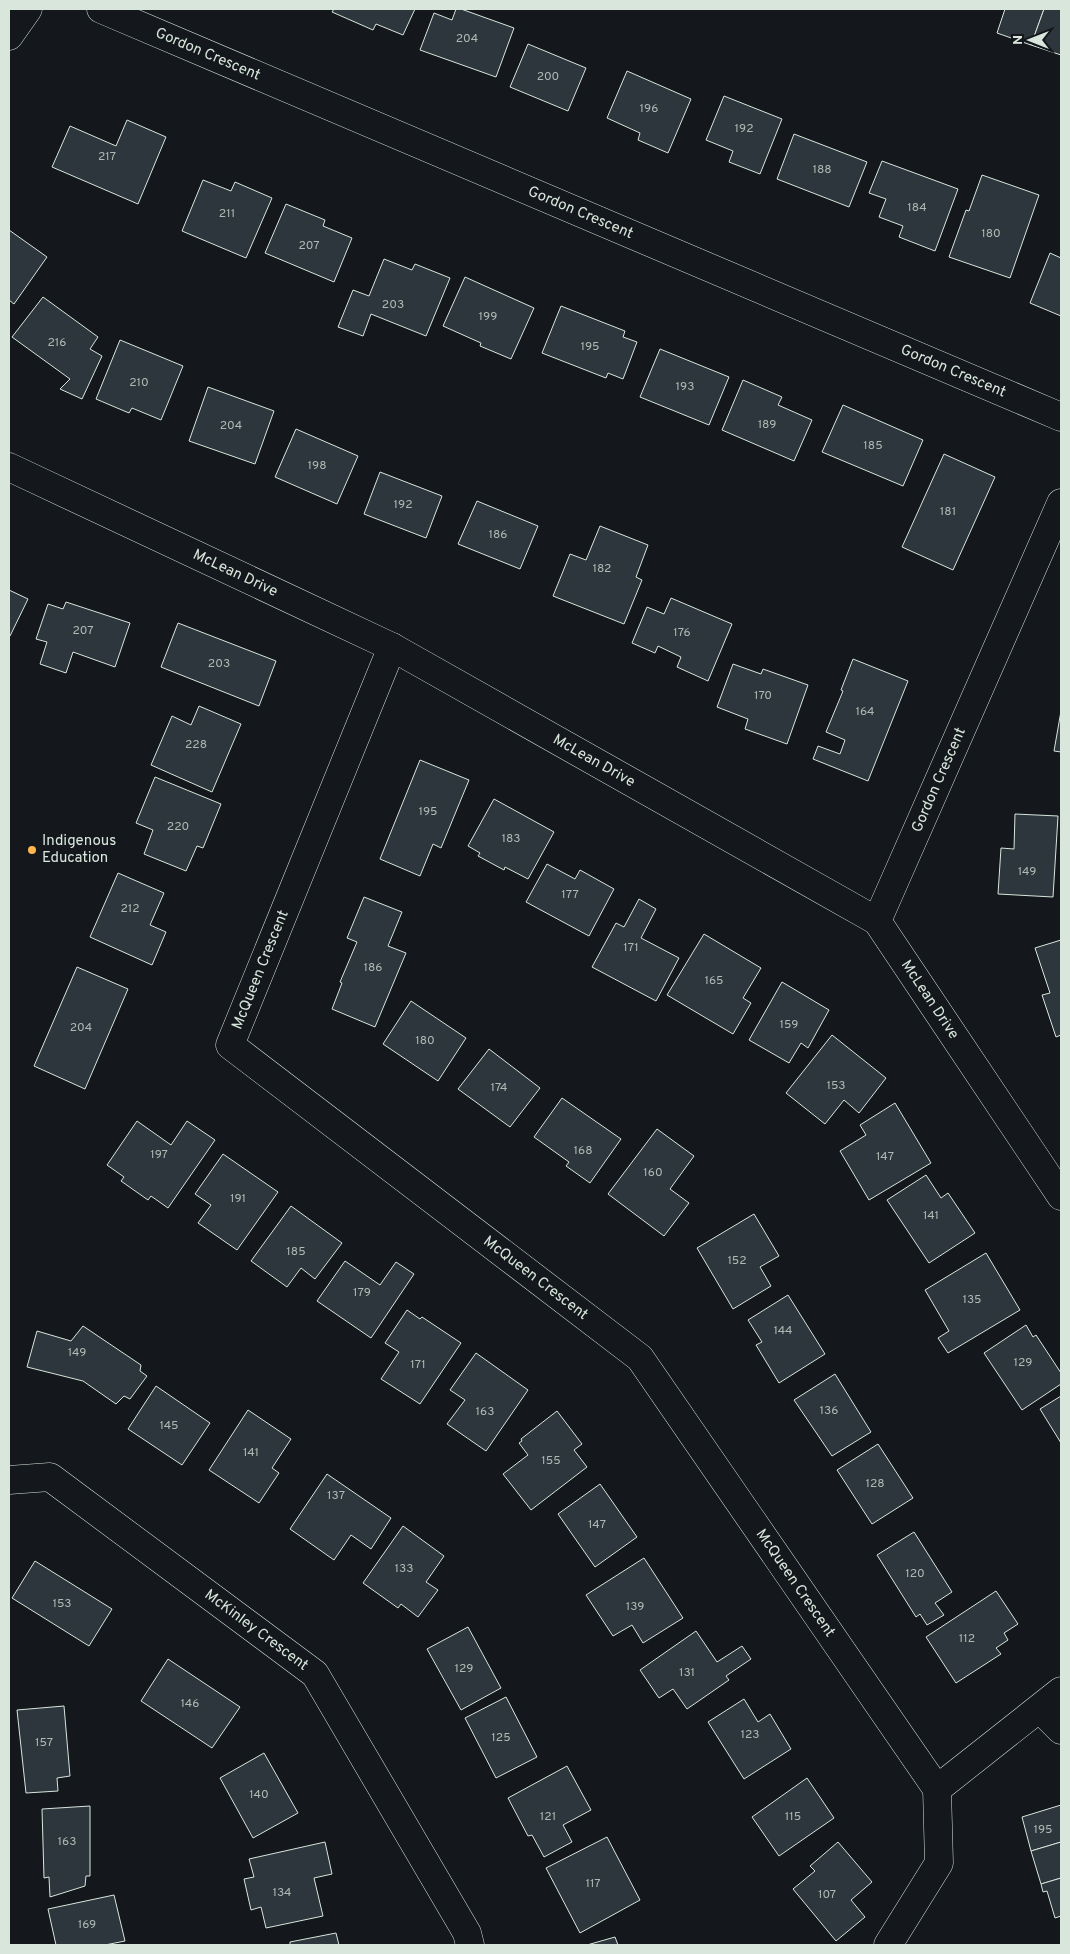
<svg xmlns="http://www.w3.org/2000/svg" width="1070" height="1954" viewBox="0 0 1070 1954" font-family="Overpass,sans-serif">
<style>
.building{fill:#2c363c;stroke:#d8e6dc}
.lines{fill:none;stroke-linecap:round;stroke-linejoin:round}
.minor-casing{stroke:#d8e6dc;stroke-width:29}
.minor{stroke:#14181c;stroke-width:28}
.poi-dot{fill:#ffb74d;stroke:#14181c;stroke-width:2}
.labels{text-anchor:middle;dominant-baseline:central;stroke-width:4;stroke-linejoin:round;paint-order:stroke}
.number-label{font-size:12px;fill:#adbab4}
.street-label{font-size:15px;fill:#d8e6dc;stroke:#14181c}
.poi-label{font-size:15px;fill:#d8e6dc;stroke:#14181c;text-anchor:start}
</style>
<rect width="100%" height="100%" fill="#14181c"/>
<g class="building">
<polygon points="334,9 415,9 403,35 376,24 373,30 332,12"/>
<polygon points="456,9 461,9 514,28 496,77 420,50 434,13 452,20"/>
<polygon points="1005,9 1044,9 1031,45 997,33"/>
<polygon points="1044,9 1061,9 1061,55 1031,45"/>
<polygon points="528,44 586,68 568,111 510,87"/>
<polygon points="627,71 691,99 668,153 638,140 640,133 607,118"/>
<polygon points="724,96 782,119 760,174 729,162 733,151 706,140"/>
<polygon points="127,120 166,137 138,204 52,167 70,126 116,146"/>
<polygon points="794,134 867,162 849,207 777,179"/>
<polygon points="882,161 958,189 935,251 899,237 903,226 879,217 886,199 869,193"/>
<polygon points="982,175 1039,195 1010,278 949,257 966,210 969,211"/>
<polygon points="203,180 231,191 235,182 272,198 246,258 182,231"/>
<polygon points="286,204 325,220 323,226 352,238 334,282 265,253"/>
<polygon points="9,230 47,257 14,304 9,300"/>
<polygon points="1050,253 1061,258 1061,316 1030,303"/>
<polygon points="384,259 412,270 415,264 450,278 426,336 371,314 363,336 338,327 353,290 369,296"/>
<polygon points="465,277 534,308 511,359 480,346 481,343 443,326"/>
<polygon points="43,297 98,337 90,349 102,356 82,399 60,389 70,379 12,337"/>
<polygon points="561,306 625,331 623,337 637,342 623,379 608,373 606,378 542,353"/>
<polygon points="120,340 183,366 161,420 132,408 129,413 96,399"/>
<polygon points="660,349 729,377 709,425 640,397"/>
<polygon points="743,380 782,397 778,405 812,420 794,461 722,430"/>
<polygon points="208,387 274,411 255,464 189,441"/>
<polygon points="843,405 923,440 903,486 822,452"/>
<polygon points="296,429 358,456 337,504 275,477"/>
<polygon points="944,454 995,477 953,570 902,547"/>
<polygon points="380,472 442,496 426,538 364,514"/>
<polygon points="477,501 538,526 520,569 458,544"/>
<polygon points="600,526 648,545 636,577 642,580 624,624 553,596 570,554 586,560"/>
<polygon points="9,590 28,599 10,636 9,635"/>
<polygon points="671,598 732,624 708,681 677,667 681,657 658,646 655,653 632,643 647,607 664,614"/>
<polygon points="66,602 130,623 115,667 73,652 66,673 40,664 47,642 36,639 48,604 63,609"/>
<polygon points="178,623 276,661 259,706 161,667"/>
<polygon points="853,659 908,681 868,781 813,759 818,746 840,754 845,740 826,732 843,691 841,690"/>
<polygon points="733,664 761,674 763,669 808,685 787,744 745,729 748,719 717,707"/>
<polygon points="199,706 241,724 212,792 151,765 172,716 191,725"/>
<polygon points="1061,711 1061,752 1054,751"/>
<polygon points="420,760 469,780 441,848 433,844 420,876 380,859"/>
<polygon points="155,777 221,804 203,848 197,846 186,871 144,854 153,830 136,823"/>
<polygon points="494,799 554,832 528,879 505,867 504,870 478,856 480,853 468,846"/>
<polygon points="1015,814 1058,816 1053,897 998,894 1001,848 1014,849"/>
<polygon points="547,864 575,879 580,870 614,889 589,936 526,902"/>
<polygon points="118,873 164,893 150,925 166,932 152,965 90,937"/>
<polygon points="364,897 402,912 388,946 406,953 375,1027 332,1009 342,983 340,982 357,942 347,938"/>
<polygon points="639,899 656,909 641,938 679,958 656,1001 592,967 616,923 624,927"/>
<polygon points="704,934 761,968 743,998 751,1003 733,1034 667,995"/>
<polygon points="1061,940 1061,1035 1056,1037 1042,995 1050,993 1035,948"/>
<polygon points="77,967 128,989 85,1089 34,1066"/>
<polygon points="782,982 829,1010 808,1048 801,1043 789,1063 749,1040"/>
<polygon points="411,1001 466,1038 438,1081 383,1044"/>
<polygon points="832,1035 886,1078 859,1113 844,1100 825,1124 786,1093"/>
<polygon points="489,1049 540,1088 510,1127 458,1089"/>
<polygon points="562,1098 621,1139 590,1183 566,1166 569,1162 534,1137"/>
<polygon points="895,1103 931,1163 869,1200 840,1151 866,1135 860,1125"/>
<polygon points="137,1121 171,1145 187,1121 215,1140 168,1208 151,1196 148,1200 121,1181 124,1177 107,1165"/>
<polygon points="657,1129 694,1156 670,1189 689,1203 664,1236 608,1194"/>
<polygon points="223,1154 278,1192 237,1250 198,1223 211,1205 195,1194"/>
<polygon points="926,1175 941,1198 948,1193 975,1233 929,1263 887,1200"/>
<polygon points="291,1206 342,1243 315,1279 301,1268 287,1287 251,1261"/>
<polygon points="754,1214 779,1256 760,1267 771,1286 733,1309 697,1248"/>
<polygon points="986,1253 1020,1310 948,1353 938,1338 949,1331 925,1290"/>
<polygon points="345,1261 380,1285 396,1262 414,1274 371,1338 317,1301"/>
<polygon points="788,1295 825,1354 779,1383 756,1345 762,1342 748,1320"/>
<polygon points="407,1310 420,1319 422,1317 461,1343 420,1404 381,1379 399,1352 385,1343"/>
<polygon points="1026,1325 1033,1337 1036,1335 1061,1373 1061,1384 1022,1410 984,1353"/>
<polygon points="83,1326 141,1365 140,1371 147,1376 130,1399 124,1396 116,1404 83,1381 27,1367 37,1331 71,1341"/>
<polygon points="476,1353 528,1390 486,1451 447,1424 465,1400 450,1390"/>
<polygon points="835,1374 871,1432 832,1456 794,1400"/>
<polygon points="156,1386 210,1423 182,1465 128,1429"/>
<polygon points="1061,1396 1061,1443 1040,1409"/>
<polygon points="248,1410 291,1439 272,1468 279,1473 259,1503 209,1470"/>
<polygon points="557,1411 582,1444 574,1450 587,1467 531,1510 503,1474 528,1455 519,1443 522,1441 521,1439"/>
<polygon points="878,1444 913,1498 872,1524 837,1470"/>
<polygon points="327,1474 391,1518 371,1549 351,1535 334,1560 290,1529"/>
<polygon points="600,1484 637,1537 595,1567 558,1514"/>
<polygon points="403,1526 444,1556 426,1582 438,1590 418,1617 401,1604 398,1608 363,1583"/>
<polygon points="914,1532 952,1592 935,1603 944,1615 927,1625 920,1614 916,1617 877,1555"/>
<polygon points="644,1558 683,1618 643,1643 632,1625 613,1636 586,1595"/>
<polygon points="35,1561 112,1609 89,1646 12,1598"/>
<polygon points="996,1591 1018,1624 1004,1633 1008,1640 996,1648 1001,1654 956,1683 926,1637"/>
<polygon points="468,1627 501,1688 461,1710 427,1649"/>
<polygon points="696,1631 717,1662 742,1646 751,1659 726,1676 729,1680 687,1709 673,1689 659,1698 640,1670"/>
<polygon points="168,1659 240,1707 212,1748 141,1701"/>
<polygon points="506,1697 537,1757 496,1778 465,1718"/>
<polygon points="744,1699 758,1722 770,1714 791,1749 744,1779 708,1722"/>
<polygon points="64,1706 70,1776 57,1778 58,1791 26,1793 17,1710"/>
<polygon points="264,1753 298,1813 253,1838 220,1778"/>
<polygon points="567,1766 591,1810 563,1825 572,1842 544,1857 532,1835 528,1836 508,1798"/>
<polygon points="807,1778 834,1818 779,1856 752,1817"/>
<polygon points="1061,1805 1061,1842 1031,1851 1022,1817"/>
<polygon points="90,1806 90,1876 86,1876 85,1886 50,1897 49,1877 44,1878 42,1809"/>
<polygon points="607,1837 640,1900 580,1933 546,1868"/>
<polygon points="325,1842 332,1874 314,1878 323,1916 266,1928 261,1907 251,1910 244,1879 254,1877 249,1859"/>
<polygon points="838,1842 872,1882 851,1900 865,1917 836,1941 793,1889 815,1871 810,1866"/>
<polygon points="1061,1842 1061,1878 1041,1884 1031,1851"/>
<polygon points="1061,1878 1061,1916 1055,1918 1047,1891 1043,1892 1041,1884"/>
<polygon points="114,1895 125,1941 105,1945 56,1945 48,1909"/>
<polygon points="336,1933 339,1945 290,1945 290,1942"/>
<polygon points="615,1937 618,1945 587,1945"/>
</g>
<g class="lines">
<g class="minor-casing">
<g id="minor">
<path id="s1" d="M101 9 1061 417"/>
<polyline points="9,36 28,9"/>
<path id="s2" d="M9 467 392 647 877 921 1061 1196"/>
<path id="s3" d="M392 647 230 1045 640 1358 937 1789"/>
<path id="s4" d="M877 921 1061 503"/>
<path id="s5" d="M9 1480 50 1477 315 1674 467 1933 470 1945"/>
<polyline points="1040,1709 1061,1730"/>
<polyline points="937,1789 1061,1691"/>
<polyline points="888,1945 939,1863 937,1789"/>
</g>
</g>
<use href="#minor" class="minor"/>
</g>
<circle class="poi-dot" cx="32" cy="850" r="5"/>
<g class="labels">
<g class="number-label">
<text x="467" y="39">204</text>
<text x="548" y="77">200</text>
<text x="649" y="109">196</text>
<text x="744" y="129">192</text>
<text x="107" y="157">217</text>
<text x="822" y="170">188</text>
<text x="917" y="208">184</text>
<text x="227" y="214">211</text>
<text x="991" y="234">180</text>
<text x="309" y="246">207</text>
<text x="393" y="305">203</text>
<text x="488" y="317">199</text>
<text x="57" y="343">216</text>
<text x="590" y="347">195</text>
<text x="139" y="383">210</text>
<text x="685" y="387">193</text>
<text x="767" y="425">189</text>
<text x="231" y="426">204</text>
<text x="873" y="446">185</text>
<text x="317" y="466">198</text>
<text x="403" y="505">192</text>
<text x="948" y="512">181</text>
<text x="498" y="535">186</text>
<text x="602" y="569">182</text>
<text x="83" y="631">207</text>
<text x="682" y="633">176</text>
<text x="219" y="664">203</text>
<text x="763" y="696">170</text>
<text x="865" y="712">164</text>
<text x="196" y="745">228</text>
<text x="428" y="812">195</text>
<text x="178" y="827">220</text>
<text x="511" y="839">183</text>
<text x="1027" y="872">149</text>
<text x="570" y="895">177</text>
<text x="130" y="909">212</text>
<text x="631" y="948">171</text>
<text x="373" y="968">186</text>
<text x="714" y="981">165</text>
<text x="789" y="1025">159</text>
<text x="81" y="1028">204</text>
<text x="425" y="1041">180</text>
<text x="836" y="1086">153</text>
<text x="499" y="1088">174</text>
<text x="583" y="1151">168</text>
<text x="159" y="1155">197</text>
<text x="885" y="1157">147</text>
<text x="653" y="1173">160</text>
<text x="238" y="1199">191</text>
<text x="931" y="1216">141</text>
<text x="296" y="1252">185</text>
<text x="737" y="1261">152</text>
<text x="362" y="1293">179</text>
<text x="972" y="1300">135</text>
<text x="783" y="1331">144</text>
<text x="77" y="1353">149</text>
<text x="1023" y="1363">129</text>
<text x="418" y="1365">171</text>
<text x="829" y="1411">136</text>
<text x="485" y="1412">163</text>
<text x="169" y="1426">145</text>
<text x="251" y="1453">141</text>
<text x="551" y="1461">155</text>
<text x="875" y="1484">128</text>
<text x="336" y="1496">137</text>
<text x="597" y="1525">147</text>
<text x="404" y="1569">133</text>
<text x="915" y="1574">120</text>
<text x="62" y="1604">153</text>
<text x="635" y="1607">139</text>
<text x="967" y="1639">112</text>
<text x="464" y="1669">129</text>
<text x="687" y="1673">131</text>
<text x="190" y="1704">146</text>
<text x="750" y="1735">123</text>
<text x="501" y="1738">125</text>
<text x="44" y="1743">157</text>
<text x="259" y="1795">140</text>
<text x="548" y="1817">121</text>
<text x="793" y="1817">115</text>
<text x="1043" y="1830">195</text>
<text x="67" y="1842">163</text>
<text x="593" y="1884">117</text>
<text x="282" y="1893">134</text>
<text x="827" y="1895">107</text>
<text x="87" y="1925">169</text>
</g>
<g class="street-label">
<text stroke="none"><textPath href="#s1" startOffset="116">Gordon Crescent</textPath></text>
<text stroke="none"><textPath href="#s1" startOffset="521">Gordon Crescent</textPath></text>
<text stroke="none"><textPath href="#s1" startOffset="926">Gordon Crescent</textPath></text>
<text stroke="none"><textPath href="#s2" startOffset="250">McLean Drive</textPath></text>
<text stroke="none"><textPath href="#s2" startOffset="655">McLean Drive</textPath></text>
<text stroke="none"><textPath href="#s4" startOffset="154">Gordon Crescent</textPath></text>
<text transform="translate(261 970) rotate(-68)">McQueen Crescent</text>
<text stroke="none"><textPath href="#s2" startOffset="1075">McLean Drive</textPath></text>
<text stroke="none"><textPath href="#s3" startOffset="814">McQueen Crescent</textPath></text>
<text stroke="none"><textPath href="#s3" startOffset="1219">McQueen Crescent</textPath></text>
<text stroke="none"><textPath href="#s5" startOffset="298">McKinley Crescent</textPath></text>
</g>
<g class="poi-label">
<text x="42" y="841">Indigenous<tspan x="42" dy="17">Education</tspan></text>
</g>
</g>
<rect width="1070" height="1954" fill="none" stroke="#d8e6dc" stroke-width="20"/>
<g transform="translate(1030 40) rotate(270)" stroke="#14181c" stroke-width="4" paint-order="stroke">
<path d="M0-4L9 19L0 12L-9 19Z" fill="#d8e6dc"/>
<text y="-8" font-size="14" font-weight="bold" text-anchor="middle" fill="#d8e6dc">N</text>
</g>
</svg>
